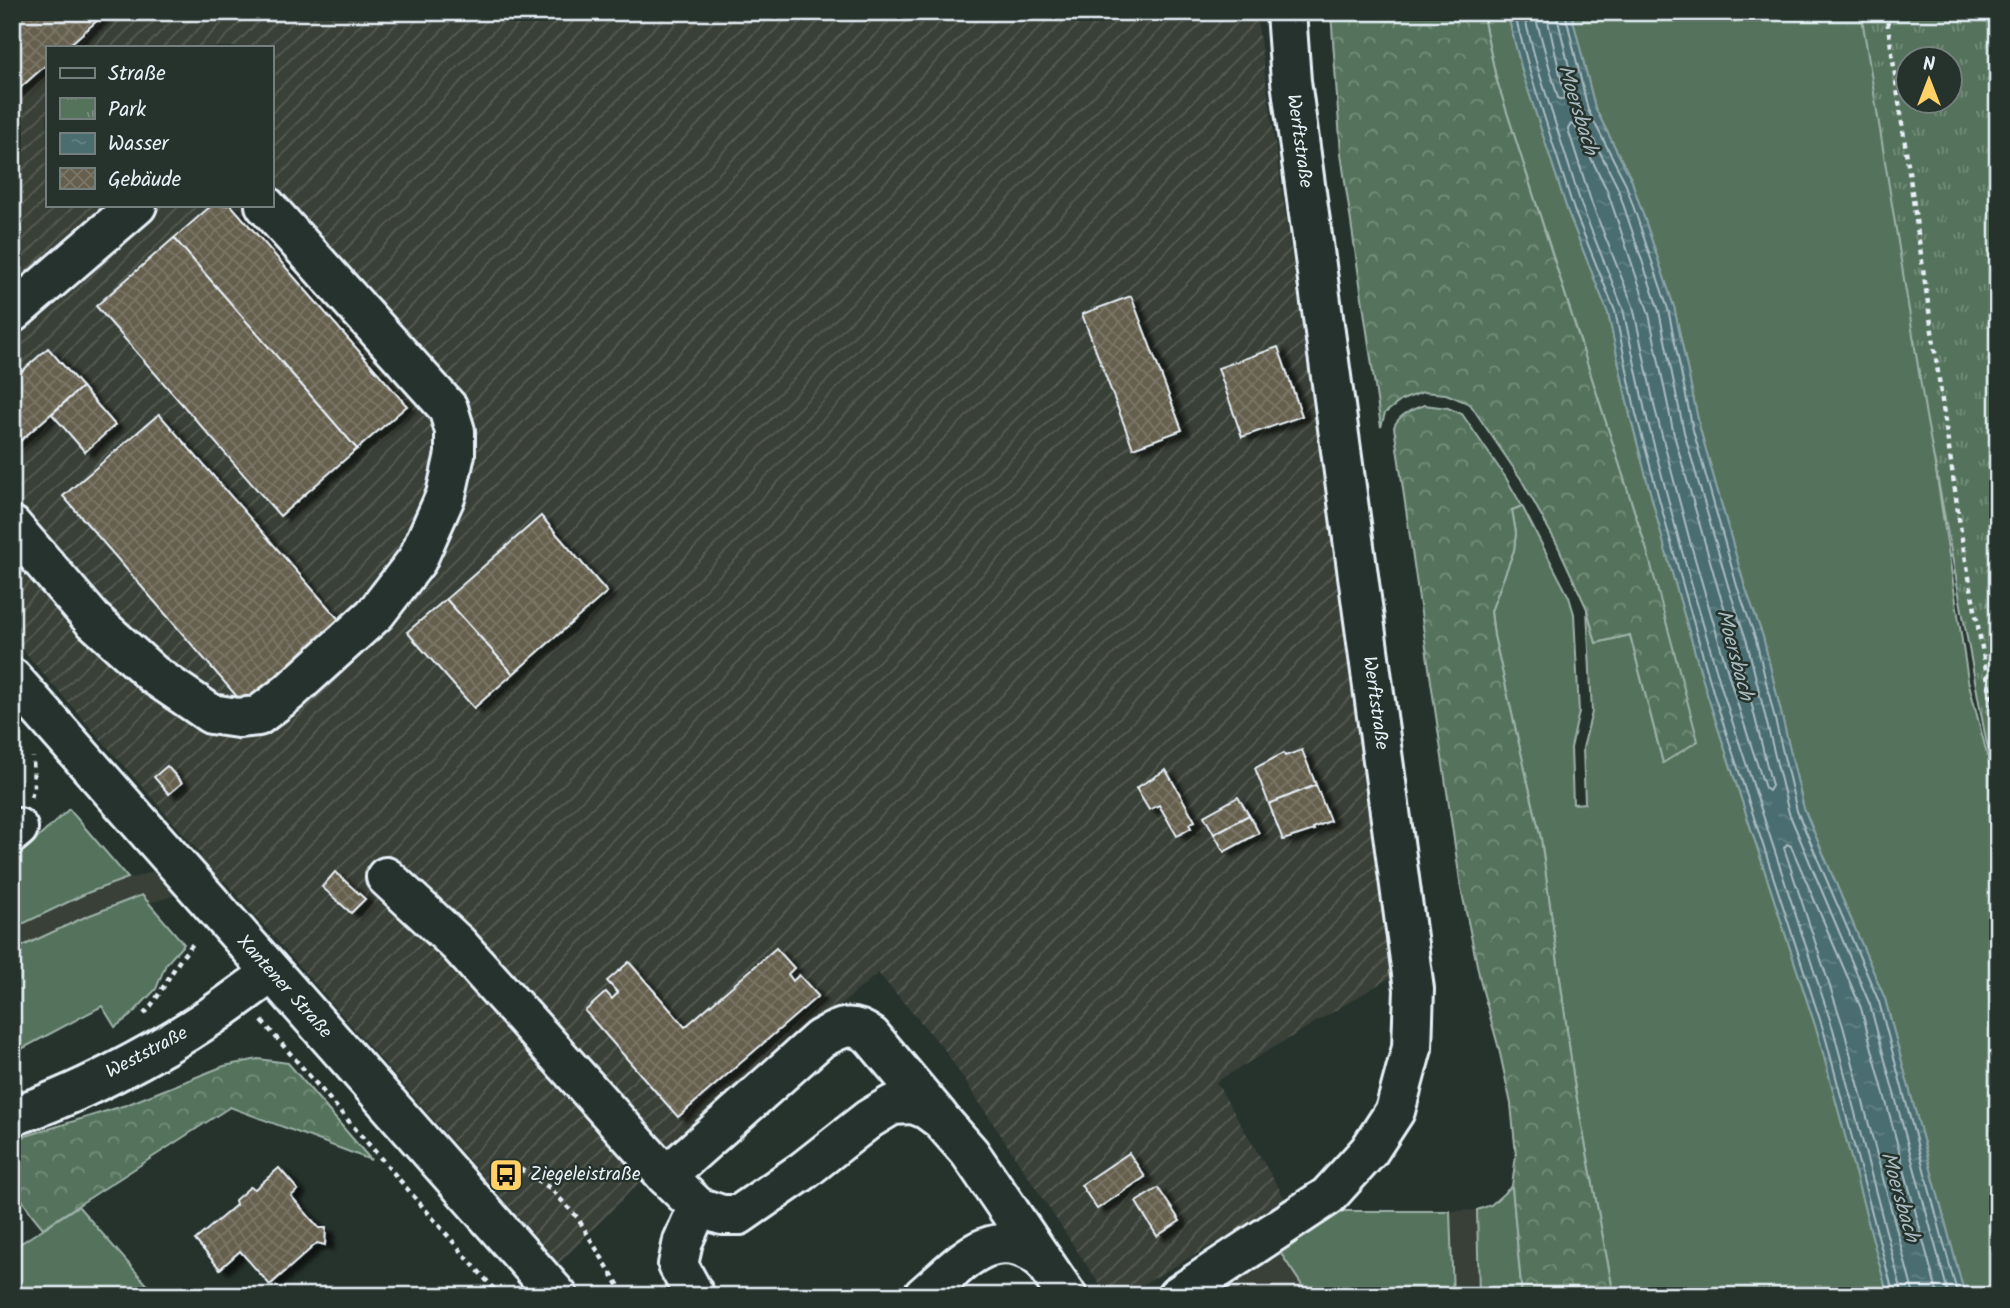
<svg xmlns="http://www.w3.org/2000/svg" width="2010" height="1308" viewBox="0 0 2010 1308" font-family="Kalam,sans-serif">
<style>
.built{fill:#394037}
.industrial{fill:url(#industrial-furrows);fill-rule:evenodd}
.grass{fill:#55735b;stroke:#9eb2aa;stroke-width:2}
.forest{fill:url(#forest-crowns);stroke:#9eb2aa;stroke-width:2}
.park{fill:url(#park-tufts);stroke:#9eb2aa;stroke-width:2;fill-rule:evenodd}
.water{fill:url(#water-ripples);stroke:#89a2a6;stroke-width:2}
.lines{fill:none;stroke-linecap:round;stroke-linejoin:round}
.shore{stroke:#a9bcc2;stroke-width:2}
.building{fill:url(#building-cross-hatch);stroke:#e8f1f8;stroke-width:2;filter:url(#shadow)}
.minor-casing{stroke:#e8f1f8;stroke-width:44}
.major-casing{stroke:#e8f1f8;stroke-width:44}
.path{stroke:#e8f1f8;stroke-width:4.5;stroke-dasharray:5 5;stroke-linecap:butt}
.minor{stroke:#26332d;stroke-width:38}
.major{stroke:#26332d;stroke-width:38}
.labels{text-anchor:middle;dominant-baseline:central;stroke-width:5;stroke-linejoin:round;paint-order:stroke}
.street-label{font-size:19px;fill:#e8f1f8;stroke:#26332d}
.poi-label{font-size:19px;fill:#e8f1f8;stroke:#26332d;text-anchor:start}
.water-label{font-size:21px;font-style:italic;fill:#a9bcc2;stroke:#26332d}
</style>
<defs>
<pattern id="industrial-furrows" width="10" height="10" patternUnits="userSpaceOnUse" patternTransform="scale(1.75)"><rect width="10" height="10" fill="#394037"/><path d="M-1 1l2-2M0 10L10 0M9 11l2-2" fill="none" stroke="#565c55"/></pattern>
<pattern id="forest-crowns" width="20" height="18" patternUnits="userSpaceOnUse" patternTransform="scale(1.75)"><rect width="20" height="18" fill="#55735b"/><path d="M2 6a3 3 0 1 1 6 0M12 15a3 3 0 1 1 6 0" fill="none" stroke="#768e7b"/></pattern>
<pattern id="park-tufts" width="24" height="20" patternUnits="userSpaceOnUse" patternTransform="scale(1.75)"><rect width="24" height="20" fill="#55735b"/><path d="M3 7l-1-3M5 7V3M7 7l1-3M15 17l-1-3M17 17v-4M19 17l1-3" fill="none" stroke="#768e7b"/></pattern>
<pattern id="water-ripples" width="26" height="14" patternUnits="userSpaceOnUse" patternTransform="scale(1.75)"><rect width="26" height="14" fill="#4a6d70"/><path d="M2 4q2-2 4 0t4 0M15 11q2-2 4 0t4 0" fill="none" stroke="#648285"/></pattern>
<pattern id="building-cross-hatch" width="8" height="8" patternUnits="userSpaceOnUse" patternTransform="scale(1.75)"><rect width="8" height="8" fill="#655f4e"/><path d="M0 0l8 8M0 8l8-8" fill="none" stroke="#7b7668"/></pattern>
<filter id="shadow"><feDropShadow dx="8" dy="4.5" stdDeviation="2" flood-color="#0009"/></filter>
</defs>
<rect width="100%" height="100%" fill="#26332d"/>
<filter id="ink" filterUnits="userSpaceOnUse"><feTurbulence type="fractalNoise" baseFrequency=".0143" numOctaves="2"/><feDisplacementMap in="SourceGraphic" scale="14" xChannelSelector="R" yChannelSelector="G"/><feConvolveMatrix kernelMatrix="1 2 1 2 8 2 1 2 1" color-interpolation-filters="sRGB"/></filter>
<g filter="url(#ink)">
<g class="built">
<polygon points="221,849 245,875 149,903 142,895 85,917 12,951 12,929 87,893"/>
<polygon points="1477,1210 1479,1296 1453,1296 1450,1211"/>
<polygon points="1280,1252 1309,1296 1231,1296 1224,1289"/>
</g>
<path class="industrial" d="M12 12H1256L1396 974 1216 1082 1287 1202 1123 1296H1107L944 1049 878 973 670 1152 559 1263 12 638ZM47 47H271V205H47Z"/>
<g class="grass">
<polygon points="1482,12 1507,12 1523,74 1568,212 1608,313 1630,415 1666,552 1708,697 1818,1034 1888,1296 1614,1296 1575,1089 1541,839 1494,636 1491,611 1514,550 1516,533 1512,510 1522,506 1569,597 1574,614 1579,712 1571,748 1573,804 1585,803 1583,748 1592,712 1587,609 1596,643 1630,635 1663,763 1648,554 1496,78"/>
<polygon points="1571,12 1866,12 1968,680 1998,797 1998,1296 1965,1296 1885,999 1804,809 1763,637 1744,584 1700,429 1674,307 1631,179 1595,108"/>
<polygon points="69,809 128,878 87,893 12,929 12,862"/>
<polygon points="142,895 184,944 166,964 156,989 130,1016 115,1027 102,1006 12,1054 12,951 85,917"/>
<polygon points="1512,1186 1522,1296 1479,1296 1477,1210 1491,1205"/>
<polygon points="78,1206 157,1296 12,1296 12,1249"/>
<polygon points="1339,1211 1450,1211 1453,1296 1309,1296 1280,1252"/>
</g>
<g class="forest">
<polygon points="1331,12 1482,12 1496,78 1648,554 1698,741 1663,763 1630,635 1596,643 1587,609 1557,544 1521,479 1470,404 1446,394 1423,392 1402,400 1385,413 1381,427 1341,154"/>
<path d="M1424 405 1448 408 1462 414 1506 478 1522 506 1512 510 1516 533 1514 550 1491 611 1494 636 1541 839 1575 1089 1614 1296H1522L1512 1186 1516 1155 1511 1104 1499 1049 1481 984 1461 888 1394 427C1399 414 1412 410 1424 405Z"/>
<path d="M258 1059 288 1063 371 1160 230 1107 43 1228C25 1207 12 1190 12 1161 12 1153 11 1146 16 1139L126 1105 224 1066Z"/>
</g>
<path class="park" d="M1861 12H1998V784L1986 740 1926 416ZM1909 60H1951V102H1909Z"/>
<polygon class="water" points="1507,12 1571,12 1595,108 1631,179 1674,307 1700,429 1744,584 1763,637 1804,809 1885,999 1965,1296 1888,1296 1818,1034 1708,697 1666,552 1630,415 1608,313 1568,212 1523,74"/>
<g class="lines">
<g class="shore">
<polyline points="1514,12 1530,72 1574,210 1615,311 1636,414 1673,550 1714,695 1824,1032 1894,1296"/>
<polyline points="1523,12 1538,69 1582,207 1623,309 1645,411 1681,548 1723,693 1833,1029 1903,1296"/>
<polyline points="1534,12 1558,98 1562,100 1565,96 1546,12"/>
<polyline points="1556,12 1580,113 1617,186 1659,311 1684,432 1729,589 1747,642 1789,813 1870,1005 1949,1296"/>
<polyline points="1565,12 1588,110 1625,182 1668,309 1693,430 1737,586 1756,640 1797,811 1879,1002 1958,1296"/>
<polygon points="1571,124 1575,126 1607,190 1649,314 1674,435 1719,592 1737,645 1772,786 1769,791 1765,788 1733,690 1691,545 1655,409 1633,306 1592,204 1568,129"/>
<polyline points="1914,1296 1843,1026 1784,848 1787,844 1791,846 1861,1008 1938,1296"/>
</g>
</g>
<g class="building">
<polygon points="12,12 107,12 67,47 47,47 47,64 12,95"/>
<polygon points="212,205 231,205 407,406 357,449 174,238"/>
<polygon points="174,238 357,449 280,516 96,306"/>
<polygon points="1131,296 1182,430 1133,448 1082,314"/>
<polygon points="1278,347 1302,416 1242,437 1218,368"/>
<polygon points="48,348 82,387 12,448 12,380"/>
<polygon points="82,387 115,425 85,452 52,414"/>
<polygon points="159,414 342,623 246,707 63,496"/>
<polygon points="541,516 607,592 513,674 446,599"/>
<polygon points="446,599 513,674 474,708 407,632"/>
<polygon points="1302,750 1316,785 1269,804 1255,768 1284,753 1285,756"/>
<polygon points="167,766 182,783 169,794 154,777"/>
<polygon points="1166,770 1195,821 1189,824 1191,828 1177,836 1159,805 1149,810 1136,788"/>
<polygon points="1316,785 1330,821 1313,828 1314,830 1283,840 1269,804"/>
<polygon points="1238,797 1249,815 1214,834 1204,816"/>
<polygon points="1249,815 1259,833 1224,852 1214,834"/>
<polygon points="335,872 365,899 351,913 322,887"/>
<polygon points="776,948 794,968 788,974 793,981 799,975 818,996 678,1117 585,1011 606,992 612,999 618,993 607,981 629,962 685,1027"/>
<polygon points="1129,1153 1145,1177 1097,1209 1081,1185"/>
<polygon points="279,1168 298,1190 291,1196 319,1228 326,1228 325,1245 317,1243 270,1285 240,1251 220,1269 195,1240 236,1205 235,1200 250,1187 255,1189"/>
<polygon points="1158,1188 1180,1221 1157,1236 1136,1202"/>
</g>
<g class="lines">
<g class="minor-casing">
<g id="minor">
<polyline points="12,313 137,205"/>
<polyline points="12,526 92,619 154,675 211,714 238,718 258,716 288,693 376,613 417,560 446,495 455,454 455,431 448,408 265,205"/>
<polyline points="12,833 18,828"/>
<polyline points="386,877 458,944 666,1176 698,1207 722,1215 739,1215 803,1171 869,1119 892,1105 913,1104 926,1109 941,1120 970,1153 1067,1296"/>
<path d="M12 1116C74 1097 156 1053 210 1017 231 1003 251 987 272 973"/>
<path d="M666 1176 820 1039C841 1028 850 1021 871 1036L938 1116"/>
<polyline points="695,1296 678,1265 683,1241 698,1207"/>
<path d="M923 1296C961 1264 992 1221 1042 1259"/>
<polyline points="1177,1296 1328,1196 1369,1151 1395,1111 1412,1048 1414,989 1291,81 1286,12"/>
</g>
</g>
<g class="major-casing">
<polyline id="major" points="12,678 558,1296"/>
</g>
<g class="path">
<polyline points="1886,12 1962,539 1998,735"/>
<polyline points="31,797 34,788 33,757"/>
<path d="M144 1014C164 992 173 964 194 943"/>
<polyline points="262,1021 500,1296"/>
<polyline points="520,1169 550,1188 577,1217 625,1296"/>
</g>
<use href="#minor" class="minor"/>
<use href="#major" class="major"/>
</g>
</g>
<defs>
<g id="bus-square" transform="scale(1.75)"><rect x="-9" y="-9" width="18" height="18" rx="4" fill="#ffd166" stroke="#26332d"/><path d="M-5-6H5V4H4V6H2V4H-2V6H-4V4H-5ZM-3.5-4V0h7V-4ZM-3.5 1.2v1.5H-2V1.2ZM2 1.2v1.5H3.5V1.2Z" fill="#111"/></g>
</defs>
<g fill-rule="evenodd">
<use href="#bus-square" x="506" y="1175"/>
</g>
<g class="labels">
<g class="street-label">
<text transform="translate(1299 141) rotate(82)">Werftstraße</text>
<text transform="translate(1375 703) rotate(82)">Werftstraße</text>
<text transform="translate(284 987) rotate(48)">Xantener Straße</text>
<text transform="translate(147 1053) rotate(-28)">Weststraße</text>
</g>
<g class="poi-label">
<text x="530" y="1175">Ziegeleistraße</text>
</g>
<g class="water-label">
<text transform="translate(1577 110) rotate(73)">Moersbach</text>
<text transform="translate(1734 655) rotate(75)">Moersbach</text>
<text transform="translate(1899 1197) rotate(74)">Moersbach</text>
</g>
</g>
<rect width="2010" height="1308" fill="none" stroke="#26332d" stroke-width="42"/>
<rect x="21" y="21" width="1968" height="1266" fill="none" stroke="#e8f1f8" stroke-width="2.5" filter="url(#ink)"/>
<rect x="46" y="46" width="228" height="161" fill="#26332d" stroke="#747f7e" stroke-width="2"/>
<rect x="60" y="68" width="35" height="10" fill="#26332d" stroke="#747f7e" stroke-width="2"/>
<text x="108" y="80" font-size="21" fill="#e8f1f8">Straße</text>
<rect x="60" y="98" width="35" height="21" fill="url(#park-tufts)" stroke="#747f7e" stroke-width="2"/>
<text x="108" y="116" font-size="21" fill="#e8f1f8">Park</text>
<rect x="60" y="133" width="35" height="21" fill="url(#water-ripples)" stroke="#747f7e" stroke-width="2"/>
<text x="108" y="150" font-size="21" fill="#e8f1f8">Wasser</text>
<rect x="60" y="168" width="35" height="21" fill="url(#building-cross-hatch)" stroke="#747f7e" stroke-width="2"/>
<text x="108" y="186" font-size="21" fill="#e8f1f8">Gebäude</text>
<g transform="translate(1929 80)"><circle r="33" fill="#26332d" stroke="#747f7e" stroke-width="2"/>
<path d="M0-5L12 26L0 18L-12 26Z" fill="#ffd166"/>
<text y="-10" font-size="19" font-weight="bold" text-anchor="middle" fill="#e8f1f8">N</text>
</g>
</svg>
